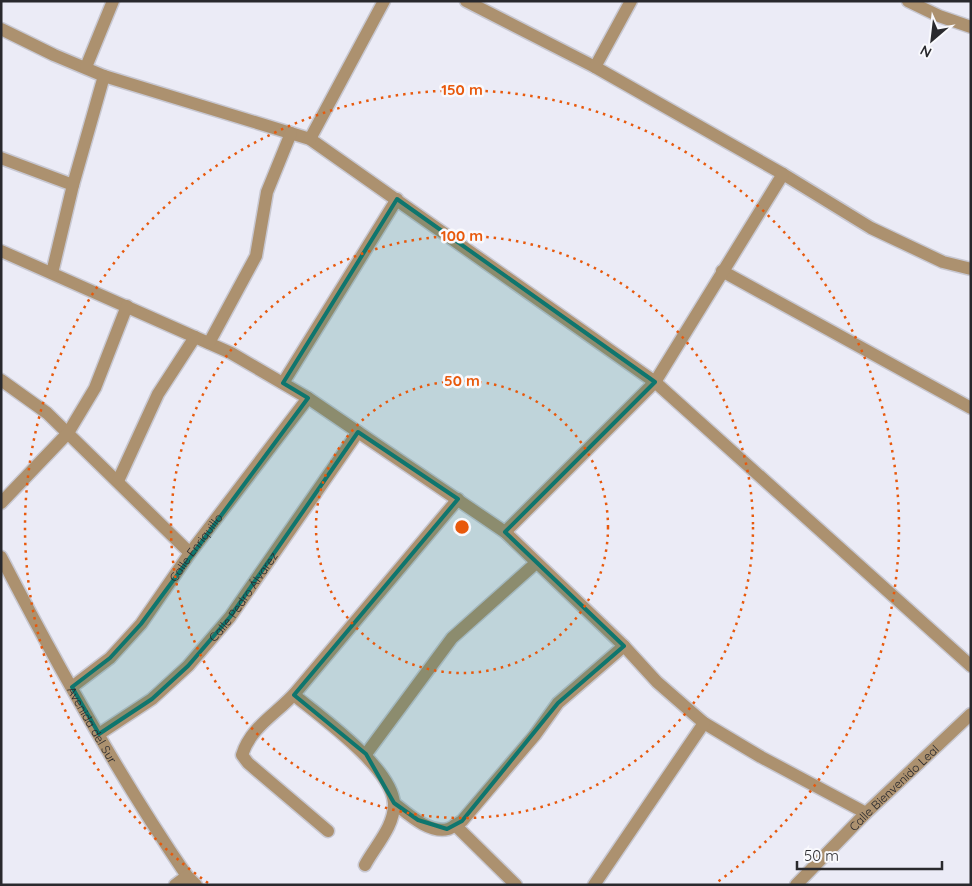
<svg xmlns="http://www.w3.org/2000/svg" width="972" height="886" viewBox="0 0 972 886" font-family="Quicksand,sans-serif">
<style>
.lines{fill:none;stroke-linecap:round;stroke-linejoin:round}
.minor-casing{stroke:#c8c8d2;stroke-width:15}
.minor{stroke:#ac916f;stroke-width:12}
.marked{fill:#0f766e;fill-opacity:0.2;stroke:#0f766e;stroke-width:4;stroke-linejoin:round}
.ring{fill:none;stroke:#e8590c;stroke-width:2.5;stroke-dasharray:2.5 5}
.labels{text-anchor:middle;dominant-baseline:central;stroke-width:5;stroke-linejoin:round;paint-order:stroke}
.street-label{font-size:12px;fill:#29292d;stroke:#f9f9fd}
.centre{fill:#e8590c;stroke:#f9f9fd;stroke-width:2.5}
.ring-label{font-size:15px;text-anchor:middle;font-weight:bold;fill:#e8590c;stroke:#f9f9fd;stroke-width:5;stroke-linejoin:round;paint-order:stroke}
</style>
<rect width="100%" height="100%" fill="#ebebf6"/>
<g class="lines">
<g class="minor-casing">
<g id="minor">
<polyline points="466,1 595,67 783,174 871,228 943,262 971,269"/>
<polyline points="908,1 939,16 971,27"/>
<polyline points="1,29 54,55 104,76 310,139 655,382 971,666"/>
<polyline points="86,67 113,1"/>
<polyline points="595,67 631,1"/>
<polyline points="310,139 384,1"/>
<polyline points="1,158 73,185"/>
<polyline points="1,251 231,353 308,398 505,532 624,646 657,682 704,723 761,757 866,813"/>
<polyline points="722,271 971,408"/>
<polyline points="52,273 73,185 104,76"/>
<polyline points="209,343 256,256 267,192 291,133"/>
<polyline points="1,380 47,413 190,553"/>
<polyline points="283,383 397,199"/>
<polyline points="118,481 158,394 195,337"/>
<polyline points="1,503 68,433 95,388 127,306"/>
<polyline points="505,532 655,382 783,174"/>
<path id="s1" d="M1 557C58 667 118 775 187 876L196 885"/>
<path id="s2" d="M72 687 110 658 141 624 190 553 308 398"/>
<path d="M294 695C321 717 391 767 394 803 395 826 375 846 365 865"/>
<path id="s3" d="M99 734 152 699 188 666 230 617 358 432"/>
<polyline points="366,754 452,638 536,563"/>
<path d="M394 803C407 813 429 834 448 829 452 828 458 823 462 821L535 735 558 703 624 646"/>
<polyline points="455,825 516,885"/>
<path d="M328 831 248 763 242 755C251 726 277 714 296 692 350 628 404 563 458 499"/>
<polyline points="175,885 187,876"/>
<polyline points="594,885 704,723"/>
<path id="s4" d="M796 885 866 813 971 714"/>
</g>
</g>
<use href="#minor" class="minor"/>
</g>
<path class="marked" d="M397 199 655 382 505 532 624 646 558 703 462 821 447 829 418 820 394 803 366 754 294 695 458 499 358 432 230 617 188 666 152 699 99 734 72 687 110 658 141 624 308 398 283 383Z"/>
<g class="ring">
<circle cx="462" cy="527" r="146"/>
<circle cx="462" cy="527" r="291"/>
<path d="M208 883A437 437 0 1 1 716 883"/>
</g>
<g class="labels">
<g class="street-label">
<text stroke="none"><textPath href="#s2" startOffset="188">Calle Enriquillo</textPath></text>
<text stroke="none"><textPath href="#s3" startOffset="201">Calle Pedro Álvarez</textPath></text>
<text stroke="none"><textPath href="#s1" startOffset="191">Avenida del Sur</textPath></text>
<text stroke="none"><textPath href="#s4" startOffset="138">Calle Bienvenido Leal</textPath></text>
</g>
</g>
<circle cx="462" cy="527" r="8" class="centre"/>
<g class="ring-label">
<text x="462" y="95">150 m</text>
<text x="462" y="241">100 m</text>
<text x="462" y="386">50 m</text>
</g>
<rect width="972" height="886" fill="none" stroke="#29292d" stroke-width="5"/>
<g transform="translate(932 40) rotate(208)" stroke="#f9f9fd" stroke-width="4" paint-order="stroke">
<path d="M0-4L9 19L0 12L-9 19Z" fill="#29292d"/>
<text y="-8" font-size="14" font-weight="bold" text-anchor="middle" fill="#29292d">N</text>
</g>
<path d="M797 861v8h145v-8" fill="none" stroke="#29292d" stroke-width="2.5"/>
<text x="804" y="861" font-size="15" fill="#29292d" stroke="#f9f9fd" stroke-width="4" paint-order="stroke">50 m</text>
</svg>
